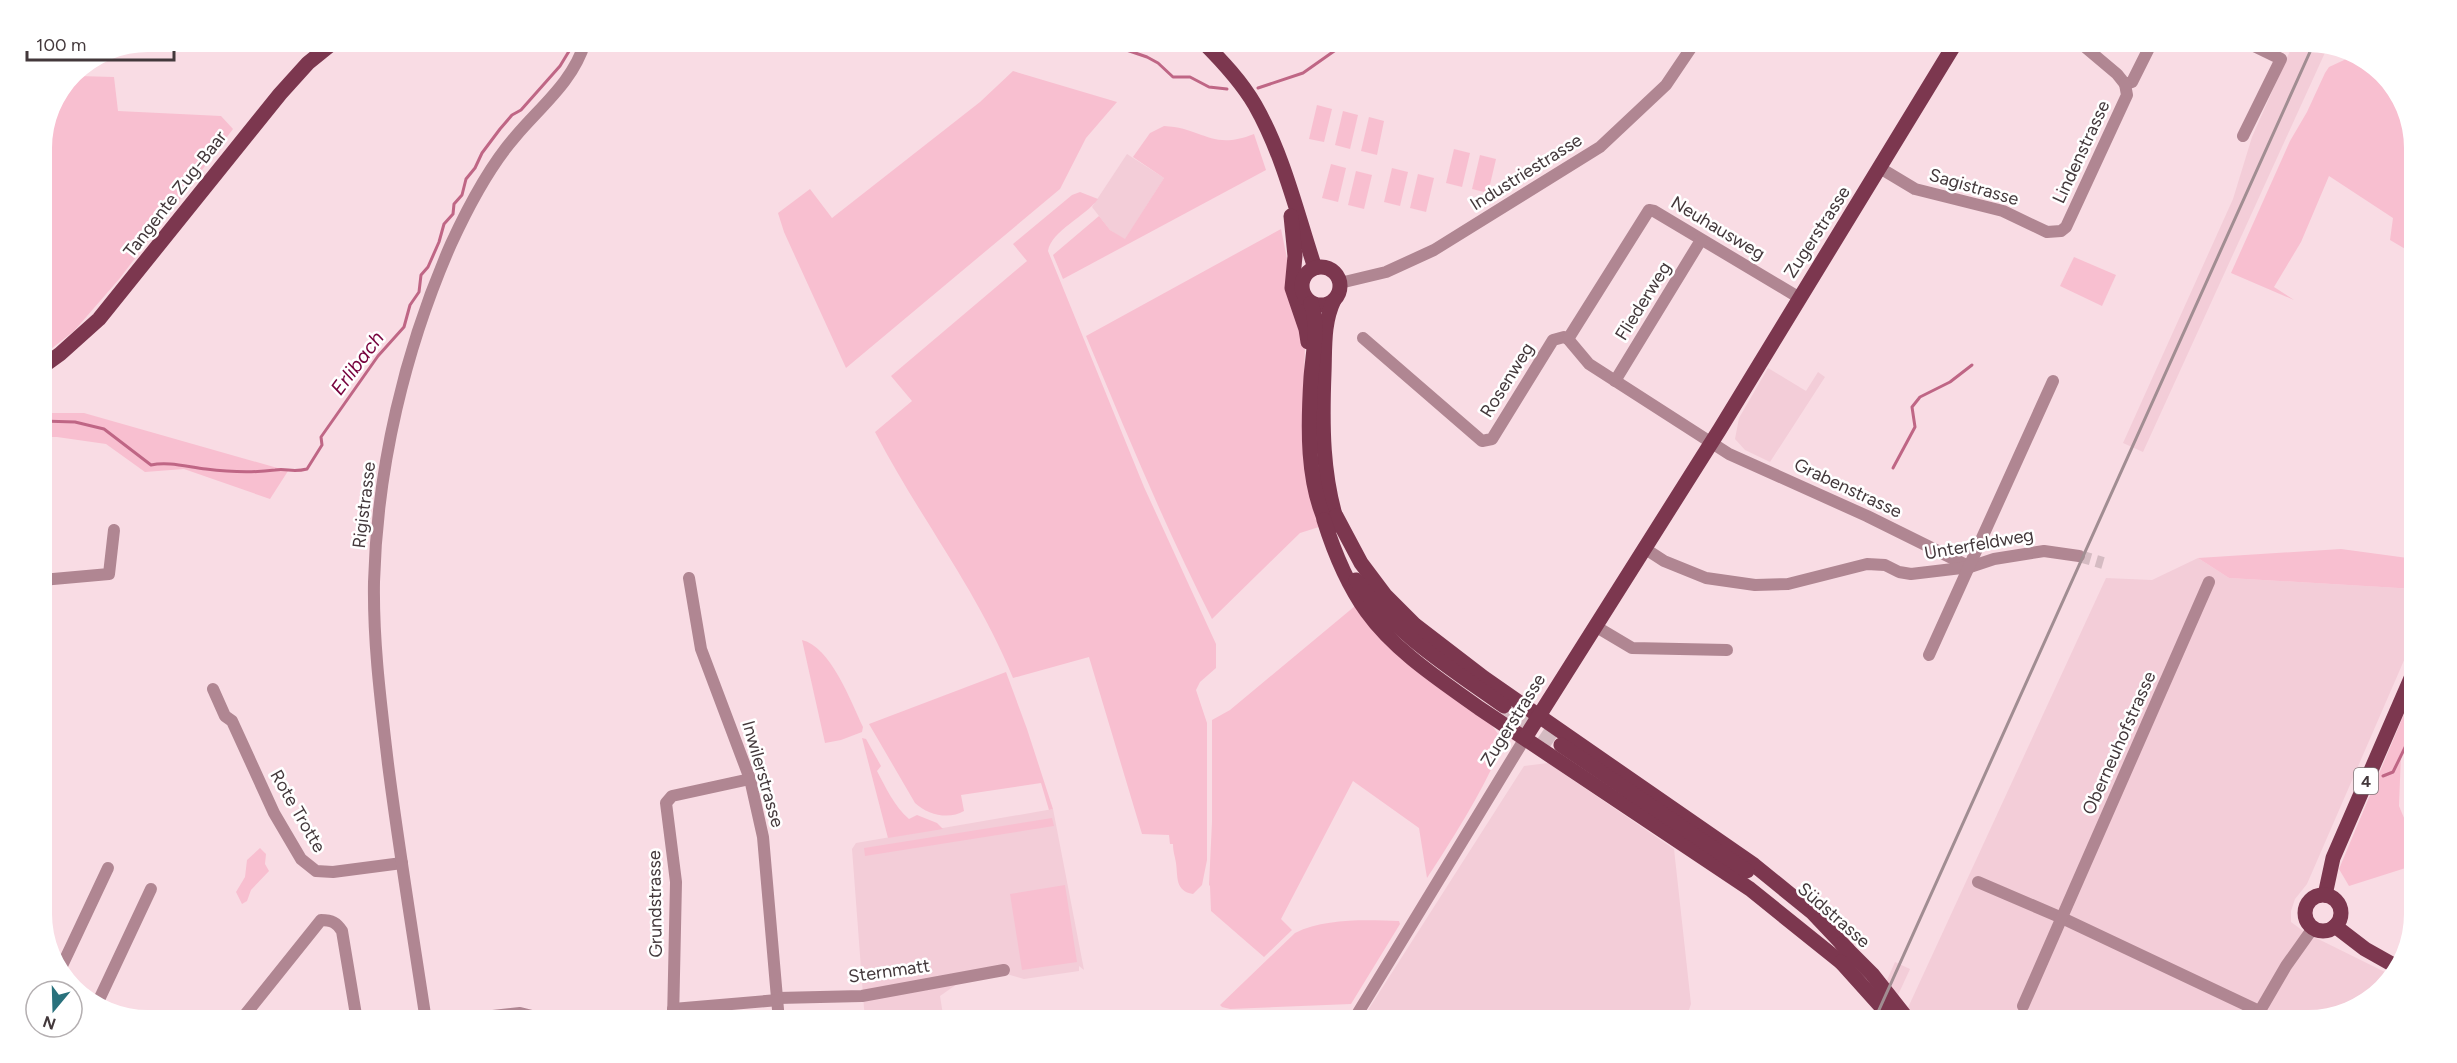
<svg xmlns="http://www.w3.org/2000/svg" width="2457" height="1063" viewBox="0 0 2457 1063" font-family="Figtree,sans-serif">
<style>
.built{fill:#f3cdd8}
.green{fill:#f8bfd0}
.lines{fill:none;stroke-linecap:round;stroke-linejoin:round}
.stream{stroke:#bf6685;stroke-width:3}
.minor-tunnel{stroke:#d5bbc2;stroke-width:12;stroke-dasharray:12 6;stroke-linecap:butt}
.major-tunnel{stroke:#d5bbc2;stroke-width:15;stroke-dasharray:15 8;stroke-linecap:butt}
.minor{stroke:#b08692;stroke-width:12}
.major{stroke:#7c374f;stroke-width:15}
.rail{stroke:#a18d92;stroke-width:3}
.labels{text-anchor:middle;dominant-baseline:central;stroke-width:5;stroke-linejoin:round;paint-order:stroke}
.shield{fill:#fff;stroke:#7b7476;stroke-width:1.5}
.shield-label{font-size:16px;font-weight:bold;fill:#43383b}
.street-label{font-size:18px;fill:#43383b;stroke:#fff}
.water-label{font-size:20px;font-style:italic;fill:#76023d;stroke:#fff}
</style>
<rect width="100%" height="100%" fill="#f9dce4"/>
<g class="built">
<polygon points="2294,42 2328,46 2143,452 2123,443 2233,199 2252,137"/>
<polygon points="1127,154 1164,178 1125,240 1110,230 1092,207"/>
<polygon points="1768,368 1806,391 1818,372 1825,377 1770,462 1745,450 1735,439 1739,418"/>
<polygon points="2198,558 2229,578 2415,589 2415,635 2307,884 2295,899 2291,911 2291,922 2306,933 2391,975 2368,1003 2309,1021 1913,1021 1906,1012 2106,578 2152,580"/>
<polygon points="1548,763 1674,849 1691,1004 1685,1021 1613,1021 1611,1018 1587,1021 1361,1021 1524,766"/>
<polygon points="1053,809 1084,970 1079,966 1079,971 1024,979 1003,973 960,982 940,996 944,1021 865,1021 852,849 856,843"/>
<polygon points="1895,962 1910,969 1886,1021 1869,1021"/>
</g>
<g class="green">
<polygon points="2355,55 2393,84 2415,142 2415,238 2407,250 2390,240 2393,218 2329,176 2301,242 2274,287 2294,300 2231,273 2290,141 2307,112 2325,73 2329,67"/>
<polygon points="80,69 78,76 114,77 118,111 221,116 233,129 120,278 74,331 42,356 42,142 73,73"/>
<polygon points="1013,71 1117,102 1086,138 1060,189 846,368 784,232 778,213 810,189 832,218 980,102"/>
<polygon points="1317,105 1332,109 1324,142 1309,139"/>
<polygon points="1343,111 1358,115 1350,149 1335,145"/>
<polygon points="1369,117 1384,121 1377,155 1361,151"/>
<path d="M1164 126C1204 128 1211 151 1254 134L1266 170 1063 279 1053 255 1099 216 1110 230 1125 239 1164 178 1133 157 1150 133Z"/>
<polygon points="1454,149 1470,153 1462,187 1446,183"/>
<polygon points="1480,155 1496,159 1488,193 1472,189"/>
<polygon points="1331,164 1346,168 1338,202 1322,198"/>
<polygon points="1392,168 1408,172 1400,206 1384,202"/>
<polygon points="1356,171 1372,175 1364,209 1348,205"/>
<polygon points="1418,174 1434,178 1426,212 1410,208"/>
<path d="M1080 192 1098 199C1086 216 1051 231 1048 251L1144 487 1216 644V668L1200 682 1196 690 1207 723V860L1202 885 1193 894C1175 891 1178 877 1176 863 1175 856 1173 852 1173 844H1170L1169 835 1142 834 1089 657 1013 678C977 589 919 517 875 432L912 401 891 376 1027 261 1013 244 1072 195Z"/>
<path d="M1281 229 1305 347 1303 411 1319 527 1300 533 1212 619C1165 527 1126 432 1086 336Z"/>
<polygon points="2074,257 2116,275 2102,306 2060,286"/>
<polygon points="42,413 84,413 288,471 270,499 184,469 145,472 106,444 57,437 42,437"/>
<polygon points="2341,549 2415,559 2415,589 2229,578 2198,558"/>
<path d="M1355 606 1491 724 1501 738C1503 761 1443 854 1427 878L1419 828 1353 781 1281 919 1292 930 1264 957 1211 911 1210 886 1209 885 1212 822V720L1230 710Z"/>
<path d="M802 640C831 647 851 702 863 727L862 732 841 740 825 743Z"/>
<path d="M1006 672 1027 729 1053 809 1049 810 1041 783 961 795 964 811C949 820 928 815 915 803L869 724Z"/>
<polygon points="2415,688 2415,750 2401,753 2399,806 2415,844 2415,865 2349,886 2339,869"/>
<path d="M862 738 866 739 881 766 877 771C886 788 894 806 909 819L917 815 937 823 943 829 888 838Z"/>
<polygon points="1052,818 1054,826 865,856 864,848"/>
<polygon points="260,848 266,854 265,864 269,871 251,890 247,901 242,904 236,892 245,877 247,860"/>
<polygon points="1065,885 1077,962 1022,970 1010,894"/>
<path d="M1399 921 1400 924 1351 1004 1230 1009 1222 1007 1220 1005 1295 933C1325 918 1366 920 1399 921Z"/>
</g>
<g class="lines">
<g class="stream">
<polyline points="521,42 582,42"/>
<polyline points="1103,42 1147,57 1158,63 1173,77 1190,77 1209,87 1227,89"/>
<polyline points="1258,88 1303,73 1347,42"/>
<path d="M42 421 75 422 104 429 151 465C168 461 188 467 206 469 229 472 252 473 275 470 288 468 291 473 307 469L322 445 321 437 378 356 404 327 410 305 419 292 421 275 428 267 439 242 444 224 453 214 454 204 462 195 466 179 475 168 482 153 500 129 512 115 521 110 560 66 574 43"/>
<polyline points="1893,468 1915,427 1912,407 1920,397 1950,382 1972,365"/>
<polyline points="2383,776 2393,772 2415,727"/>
</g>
<polyline class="minor-tunnel" points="2079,556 2103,563"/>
<polyline class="major-tunnel" points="1504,706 1561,745"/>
<g class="minor">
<polyline points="2079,42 2117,74 2125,84 2132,82 2152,42"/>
<polyline points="2243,136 2281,59 2246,42"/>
<polyline points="1880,168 1915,189 2003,211 2047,232 2061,231 2066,227 2127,95 2125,84"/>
<polyline points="1340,283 1386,272 1434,250 1600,147 1666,85 1695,42"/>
<polyline points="1363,338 1482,441 1492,439 1553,340 1564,337 1568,339"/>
<polyline points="1568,339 1589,364 1729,454 1867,516 1970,567"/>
<polyline points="1568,339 1649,210 1654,211 1798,297"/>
<polyline points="1615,381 1701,240"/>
<polyline points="1644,548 1664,561 1706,578 1755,585 1788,584 1867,564 1885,565 1899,572 1911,574 1970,567 1994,559 2044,551 2079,556"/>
<polyline points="689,578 701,649 750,779 763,837 779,1021"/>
<polyline points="42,580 109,574 114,530"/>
<polyline points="1595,626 1632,648 1727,650"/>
<polyline points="1929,655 2053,381"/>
<polyline points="213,689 225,716 232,721 274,813 301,859 316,871 333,872 402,863"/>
<polyline points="1978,882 2062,918 2259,1011"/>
<polyline points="60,970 108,868"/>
<polyline points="778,998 862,996 1004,970"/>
<polyline points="97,1004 151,889"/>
<polyline points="2023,1006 2209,582"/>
<polyline points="673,1009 778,1000"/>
<path d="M240 1021 321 920C332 920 337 923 342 931L357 1021"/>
<path d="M426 1021C413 935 399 850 388 764 381 704 373 643 374 582 377 467 405 349 451 244 468 207 488 168 515 137 541 106 573 82 585 42"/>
<polyline points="448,1021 520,1013 532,1016 536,1021"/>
<polyline points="673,1021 676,882 666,803 672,796 750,779"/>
<polyline points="1178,1021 1201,1016"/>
<polyline points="1353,1021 1525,738"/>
<polyline points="2254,1021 2286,966 2313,928"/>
</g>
<g class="major">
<path d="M1203 42C1222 61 1241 81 1255 105 1284 156 1297 214 1315 268"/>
<polyline points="1291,216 1295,256 1292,288 1306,329 1308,342"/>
<circle cx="1321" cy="286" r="19"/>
<path d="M1334 300C1323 323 1325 348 1324 373 1322 425 1322 475 1338 525"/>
<path d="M1311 303C1319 326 1313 353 1311 377 1308 425 1306 483 1328 527"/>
<polyline points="42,367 60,354 99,319 280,94 308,63 334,42"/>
<polyline points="1336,516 1361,563 1385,595 1415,625 1484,678 1754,865 1813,913 1848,950"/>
<path d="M1324 520C1334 552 1347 584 1367 612 1395 651 1440 680 1479 708L1750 889 1847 967"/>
<path d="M1356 580C1394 633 1452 669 1504 706"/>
<polyline points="1525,738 1720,429 1956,42"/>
<polyline points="1561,745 1747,871"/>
<polyline points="2325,895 2333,858 2415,669"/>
<circle cx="2323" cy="913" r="18"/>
<polyline points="2335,926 2365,949 2397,967"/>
<polyline points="1842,944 1872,974 1909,1021"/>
<polyline points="1841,962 1894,1021"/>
</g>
<polyline class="rail" points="1874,1021 2314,43"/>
</g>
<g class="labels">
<rect class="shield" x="2354" y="768" width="24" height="26" rx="4.5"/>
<g class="shield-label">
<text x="2366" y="781">4</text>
</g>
<g class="street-label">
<text transform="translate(2081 152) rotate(-65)">Lindenstrasse</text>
<text transform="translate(1526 172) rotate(-32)">Industriestrasse</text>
<text transform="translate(1974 187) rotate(16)">Sagistrasse</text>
<text transform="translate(175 194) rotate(-52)">Tangente Zug-Baar</text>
<text transform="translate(1718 228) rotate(31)">Neuhausweg</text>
<text transform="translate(1817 232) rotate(-57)">Zugerstrasse</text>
<text transform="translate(1643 301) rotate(-58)">Fliederweg</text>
<text transform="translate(1507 380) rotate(-58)">Rosenweg</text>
<text transform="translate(1848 488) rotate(25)">Grabenstrasse</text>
<text transform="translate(364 505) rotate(-83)">Rigistrasse</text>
<text transform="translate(1979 544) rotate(-10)">Unterfeldweg</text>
<text transform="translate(1513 720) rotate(-58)">Zugerstrasse</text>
<text transform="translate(2119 743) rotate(-66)">Oberneuhofstrasse</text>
<text transform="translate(763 774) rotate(74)">Inwilerstrasse</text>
<text transform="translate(298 811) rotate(60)">Rote Trotte</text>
<text transform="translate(655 904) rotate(-91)">Grundstrasse</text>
<text transform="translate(1834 915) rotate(41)">Südstrasse</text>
<text transform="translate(889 971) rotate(-8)">Sternmatt</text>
</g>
<g class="water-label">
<text transform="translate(357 363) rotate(-53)">Erlibach</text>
</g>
</g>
<path d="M0 0H2457V1063H0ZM148 52H2308A96 96 0 0 1 2404 148V914A96 96 0 0 1 2308 1010H148A96 96 0 0 1 52 914V148A96 96 0 0 1 148 52Z" fill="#fff" fill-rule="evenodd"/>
<g transform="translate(54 1009) rotate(199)"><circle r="28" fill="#ffffff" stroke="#b4afb1" stroke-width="1.5"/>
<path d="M0-4.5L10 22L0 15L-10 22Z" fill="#29717c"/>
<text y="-9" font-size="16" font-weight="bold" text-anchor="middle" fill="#43383b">N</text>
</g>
<path d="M27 51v9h147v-9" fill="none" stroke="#43383b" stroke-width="3"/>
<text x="36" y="51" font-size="18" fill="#43383b" stroke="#ffffff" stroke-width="4.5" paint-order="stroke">100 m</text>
</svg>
